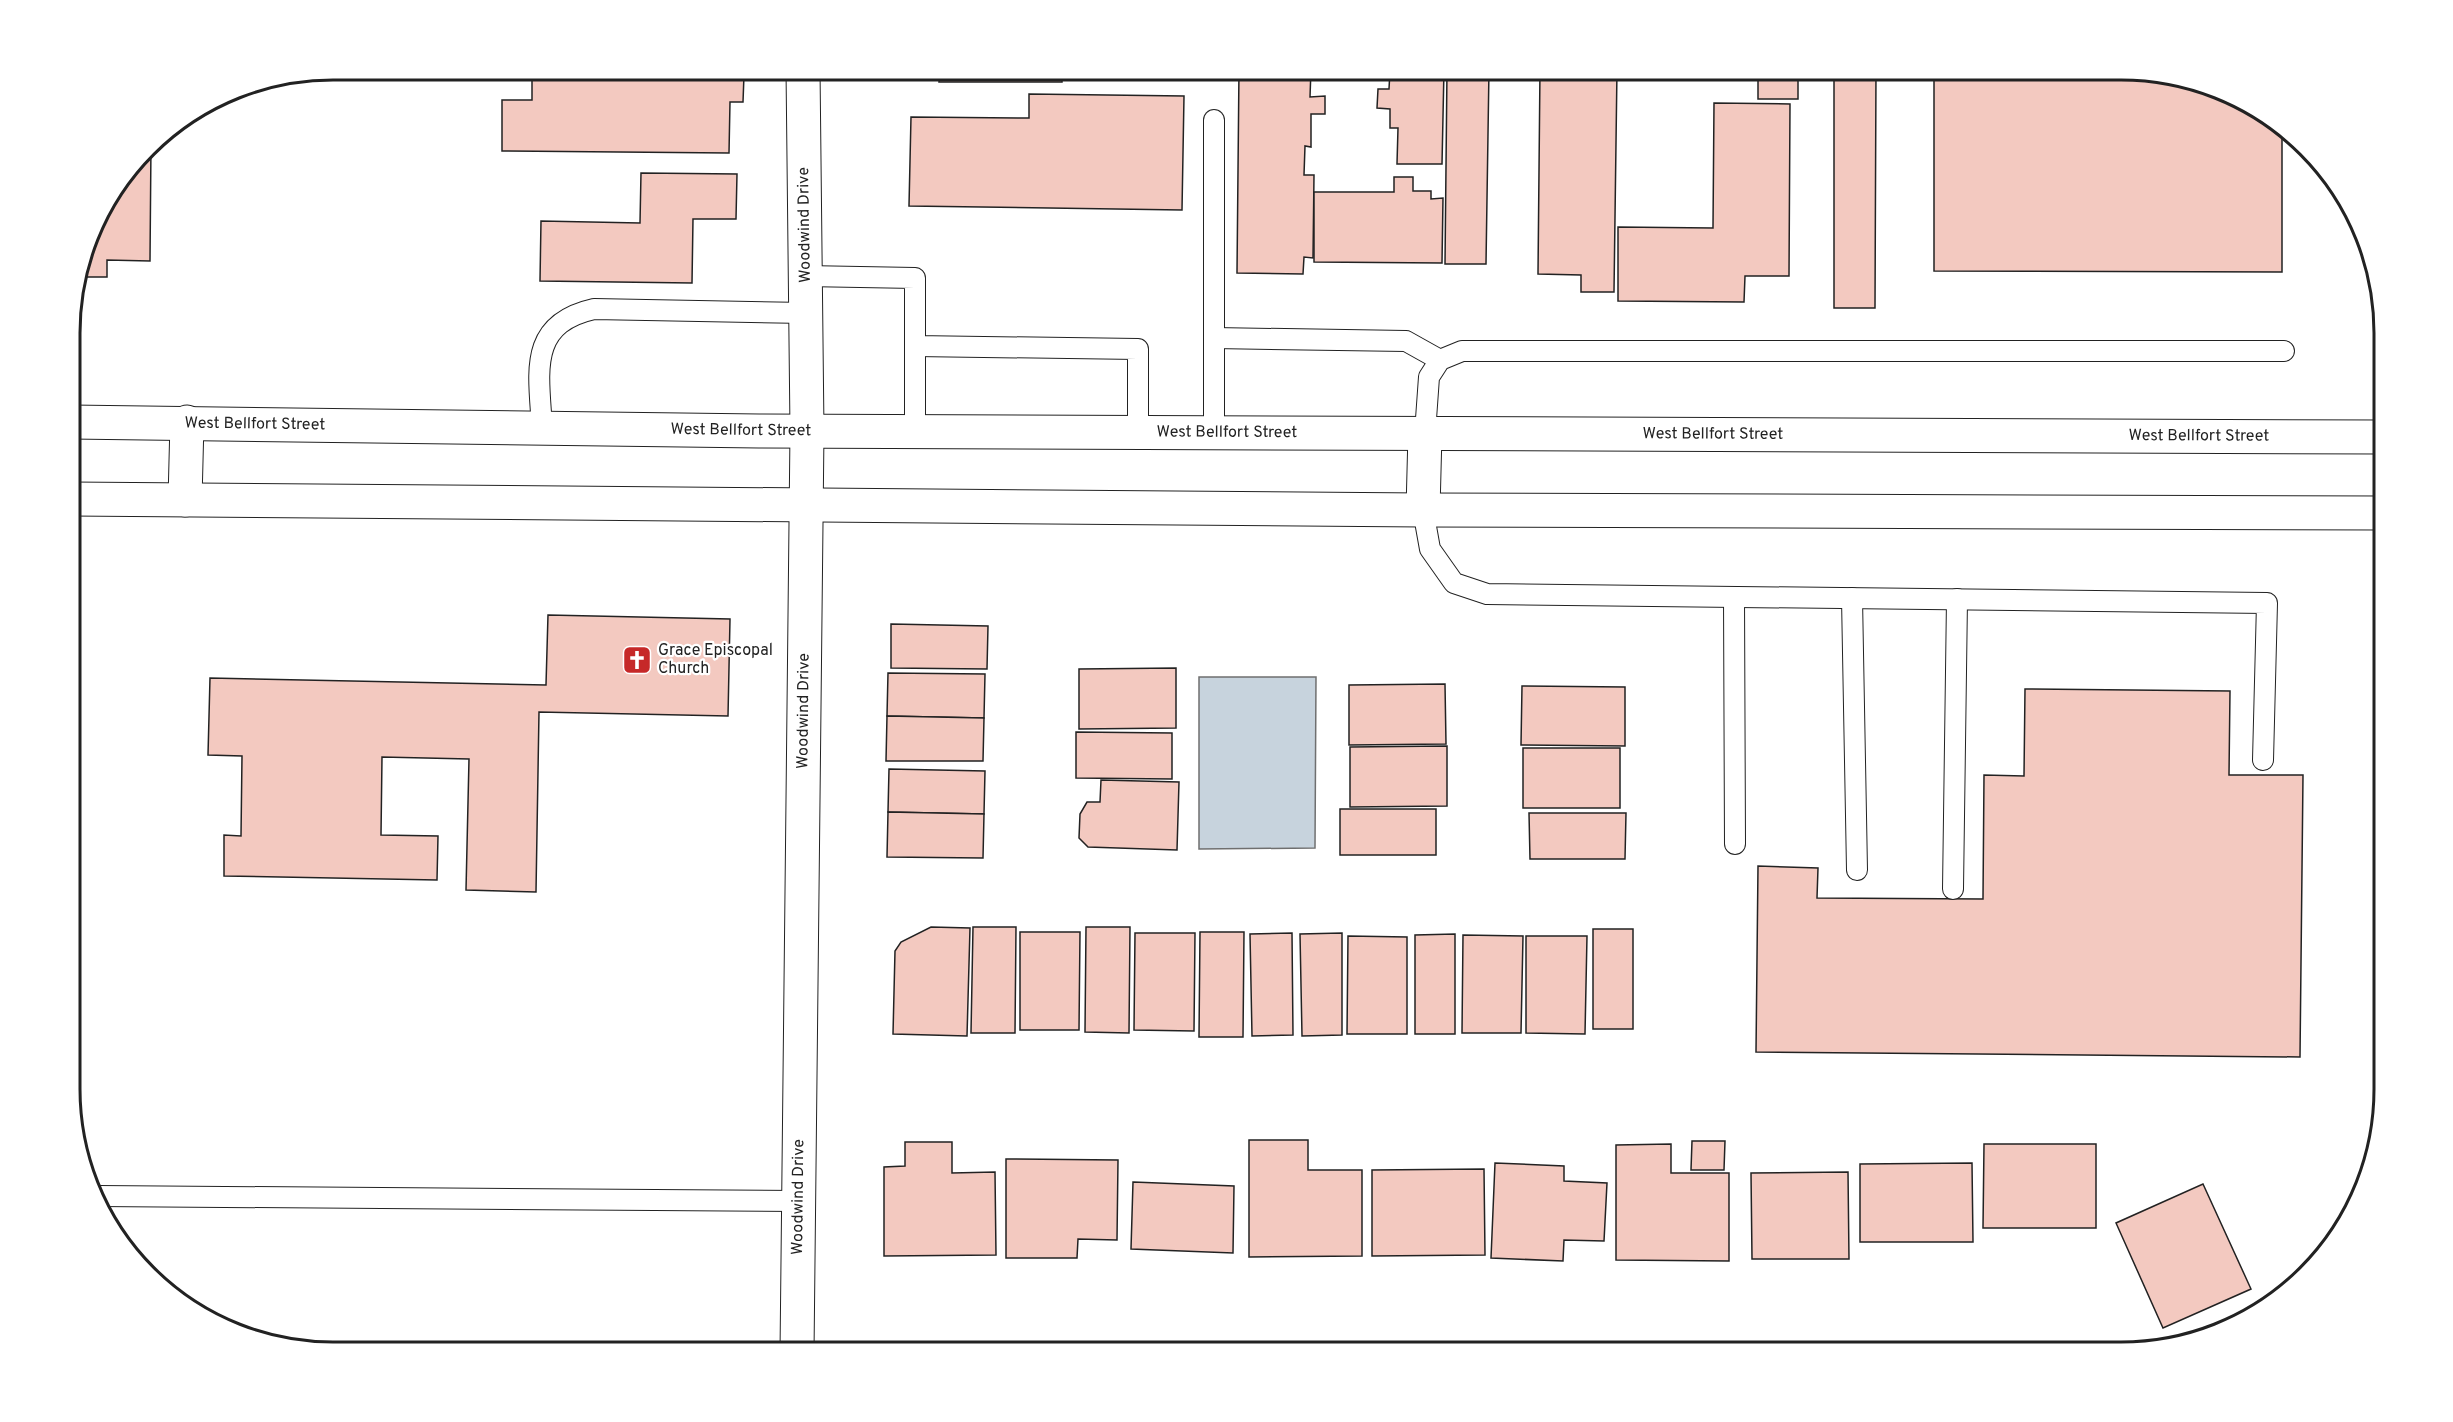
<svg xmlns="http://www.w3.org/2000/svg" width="2453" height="1422" viewBox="0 0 2453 1422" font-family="Overpass,sans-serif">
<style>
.green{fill:#e0efe3;stroke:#6f6f6f;stroke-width:1.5}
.water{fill:#c7d3dd;stroke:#6f6f6f;stroke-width:1.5}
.building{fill:#f3c9c0;stroke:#222;stroke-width:1.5}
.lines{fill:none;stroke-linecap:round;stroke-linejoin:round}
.service-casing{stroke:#222;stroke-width:22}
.minor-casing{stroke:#222;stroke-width:35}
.secondary-casing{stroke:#222;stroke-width:35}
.service{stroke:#fff;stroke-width:20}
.minor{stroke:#fff;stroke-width:33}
.secondary{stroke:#fff;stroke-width:33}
.labels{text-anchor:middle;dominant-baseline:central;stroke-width:4.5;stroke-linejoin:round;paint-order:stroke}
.street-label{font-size:16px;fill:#222;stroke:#fff}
.poi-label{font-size:16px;fill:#222;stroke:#fff;text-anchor:start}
.rim{fill:none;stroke:#222;stroke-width:3}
</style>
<rect width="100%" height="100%" fill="#fff"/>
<polygon class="green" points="287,1347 447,1353 332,1353"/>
<polygon class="water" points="1199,677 1316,677 1315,848 1199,849"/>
<g class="building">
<polygon points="532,69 666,69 666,74 744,75 743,102 730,102 729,153 502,151 502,100 532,100"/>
<polygon points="940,69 1062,69 1062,82 939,82"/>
<rect x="1073" y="69" width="65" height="10"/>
<polygon points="1239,69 1311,69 1310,97 1325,96 1325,114 1311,114 1311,147 1305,146 1304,175 1314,175 1313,258 1304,257 1303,274 1237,273"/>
<polygon points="1398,69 1444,69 1442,164 1397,164 1398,128 1390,128 1390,109 1377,108 1378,89 1389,89 1390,71 1398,71"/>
<polygon points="1447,69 1489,69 1486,264 1445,264"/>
<polygon points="1540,69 1617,69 1614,292 1581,292 1581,275 1538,274"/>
<rect x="1758" y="69" width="40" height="30"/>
<polygon points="1834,69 1876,69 1875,308 1834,308"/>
<polygon points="1934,69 2121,69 2189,78 2252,104 2282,132 2282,272 1934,271"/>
<polygon points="1029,94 1184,96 1182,210 909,206 911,117 1029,118"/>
<polygon points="1714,103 1790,104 1789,276 1745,276 1744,302 1618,301 1618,227 1713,228"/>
<polygon points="151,144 150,261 107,260 107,277 78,277 96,215"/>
<polygon points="641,173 737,174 736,219 693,219 692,283 540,281 541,221 640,223"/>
<polygon points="1394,177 1413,177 1413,191 1431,191 1431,199 1443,198 1442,263 1314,262 1314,192 1394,192"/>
<polygon points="548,615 730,619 728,716 539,712 536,892 466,890 469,759 382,757 381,835 438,836 437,880 224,876 224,835 241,836 242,756 208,755 210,678 546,685"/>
<polygon points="891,624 988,626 987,669 891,668"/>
<polygon points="1176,668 1176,728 1079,729 1079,669"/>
<polygon points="888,673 985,674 984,718 887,716"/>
<polygon points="1445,684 1446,744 1349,745 1349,685"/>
<polygon points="1522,686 1625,687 1625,746 1521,745"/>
<polygon points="2025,689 2230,691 2229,775 2303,775 2300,1057 1756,1052 1758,866 1818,868 1817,898 1983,899 1984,775 2024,776"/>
<polygon points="887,716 984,718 983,761 886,761"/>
<polygon points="1076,732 1172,733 1172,779 1076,778"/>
<polygon points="1447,746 1447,806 1350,807 1350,747"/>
<rect x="1523" y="748" width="97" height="60"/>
<polygon points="889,769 985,771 984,814 888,812"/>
<polygon points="1101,780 1179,782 1177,850 1088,847 1079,838 1080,814 1087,802 1100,802"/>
<rect x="1340" y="809" width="96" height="46"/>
<polygon points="888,812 984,814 983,858 887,857"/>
<polygon points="1529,813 1626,813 1625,859 1530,859"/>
<polygon points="931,927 970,928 967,1036 893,1034 895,951 901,942"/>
<polygon points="973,927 1016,927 1015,1033 971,1033"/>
<polygon points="1086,927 1130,927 1129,1033 1085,1032"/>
<rect x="1593" y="929" width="40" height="100"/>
<polygon points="1020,932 1080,932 1079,1030 1020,1030"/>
<polygon points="1200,932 1244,932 1243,1037 1199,1037"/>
<polygon points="1135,933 1195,933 1194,1031 1134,1030"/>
<polygon points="1292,933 1293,1035 1252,1036 1250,934"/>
<polygon points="1342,933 1342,1035 1302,1036 1300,934"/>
<polygon points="1455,934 1455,1034 1415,1034 1415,935"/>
<polygon points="1463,935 1523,936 1521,1033 1462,1033"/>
<polygon points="1348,936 1407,937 1407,1034 1347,1034"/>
<polygon points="1526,936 1587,936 1585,1034 1526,1033"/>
<polygon points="1249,1140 1308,1140 1308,1170 1362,1170 1362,1256 1249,1257"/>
<polygon points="1692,1141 1725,1141 1724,1170 1691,1170"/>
<polygon points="905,1142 952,1142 952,1173 995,1172 996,1255 884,1256 884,1167 905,1166"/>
<polygon points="1671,1144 1671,1173 1729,1173 1729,1261 1616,1260 1616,1145"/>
<polygon points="1984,1144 2096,1144 2096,1228 1983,1228"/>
<polygon points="1006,1159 1118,1160 1117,1240 1078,1239 1077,1258 1006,1258"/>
<polygon points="1495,1163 1564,1166 1564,1181 1607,1183 1604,1241 1564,1240 1563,1261 1491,1258"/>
<polygon points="1972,1163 1973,1242 1860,1242 1860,1164"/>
<polygon points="1484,1169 1485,1255 1372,1256 1372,1170"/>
<polygon points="1848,1172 1849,1259 1752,1259 1751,1173"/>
<polygon points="1133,1182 1234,1186 1233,1253 1131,1249"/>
<polygon points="2203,1184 2251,1289 2163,1328 2116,1223"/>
</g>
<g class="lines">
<g class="service-casing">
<g id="service">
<polyline points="1214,120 1214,432"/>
<polyline points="805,276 915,278 915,346 1138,349 1138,432"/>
<polyline points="1214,338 1406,341 1440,360"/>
<path d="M542 428C539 373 527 324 594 309L806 313"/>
<polyline points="915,431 915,346"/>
<polyline points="1425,433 1429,377 1440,360 1462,351 2284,351"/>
<polyline points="1423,510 1430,549 1454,583 1487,594 2267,603 2263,760"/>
<polyline points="1734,597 1735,844"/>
<polyline points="1852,598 1857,870"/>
<polyline points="1953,889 1957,599"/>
<polyline points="98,1196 799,1201"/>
</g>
</g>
<g class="minor-casing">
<g id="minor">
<path id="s1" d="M797 1353 807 431 803 69"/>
</g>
</g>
<g class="secondary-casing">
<g id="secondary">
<path id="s2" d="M71 422 759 431 2383 437"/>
<polyline points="71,499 1423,510 2383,513"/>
<polyline points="185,500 187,422"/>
<polyline points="1423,510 1425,433"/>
</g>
</g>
<use href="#service" class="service"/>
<use href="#minor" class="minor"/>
<use href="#secondary" class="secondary"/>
</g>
<defs>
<g id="church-square" transform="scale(1.5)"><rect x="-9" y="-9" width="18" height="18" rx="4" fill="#c62828" stroke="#fff"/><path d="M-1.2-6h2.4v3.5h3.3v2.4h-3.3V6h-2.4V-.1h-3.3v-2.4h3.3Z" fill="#fff"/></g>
</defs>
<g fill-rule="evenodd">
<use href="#church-square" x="637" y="660"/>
</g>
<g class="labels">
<g class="street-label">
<text transform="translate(805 225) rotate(-91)">Woodwind Drive</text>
<text stroke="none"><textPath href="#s2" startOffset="184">West Bellfort Street</textPath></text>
<text stroke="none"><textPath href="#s2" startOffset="670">West Bellfort Street</textPath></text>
<text stroke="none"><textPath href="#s2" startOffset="1156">West Bellfort Street</textPath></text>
<text stroke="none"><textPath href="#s2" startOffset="1642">West Bellfort Street</textPath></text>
<text stroke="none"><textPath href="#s2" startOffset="2128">West Bellfort Street</textPath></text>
<text stroke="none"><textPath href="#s1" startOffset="642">Woodwind Drive</textPath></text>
<text stroke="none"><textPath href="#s1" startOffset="156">Woodwind Drive</textPath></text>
</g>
<g class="poi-label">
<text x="658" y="651">Grace Episcopal<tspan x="658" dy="18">Church</tspan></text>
</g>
</g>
<path d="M0 0H2453V1422H0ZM333 80H2121A253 253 0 0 1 2374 333V1089A253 253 0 0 1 2121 1342H333A253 253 0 0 1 80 1089V333A253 253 0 0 1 333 80Z" fill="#fff" fill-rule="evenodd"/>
<path class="rim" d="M333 80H2121A253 253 0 0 1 2374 333V1089A253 253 0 0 1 2121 1342H333A253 253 0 0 1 80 1089V333A253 253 0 0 1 333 80Z"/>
</svg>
